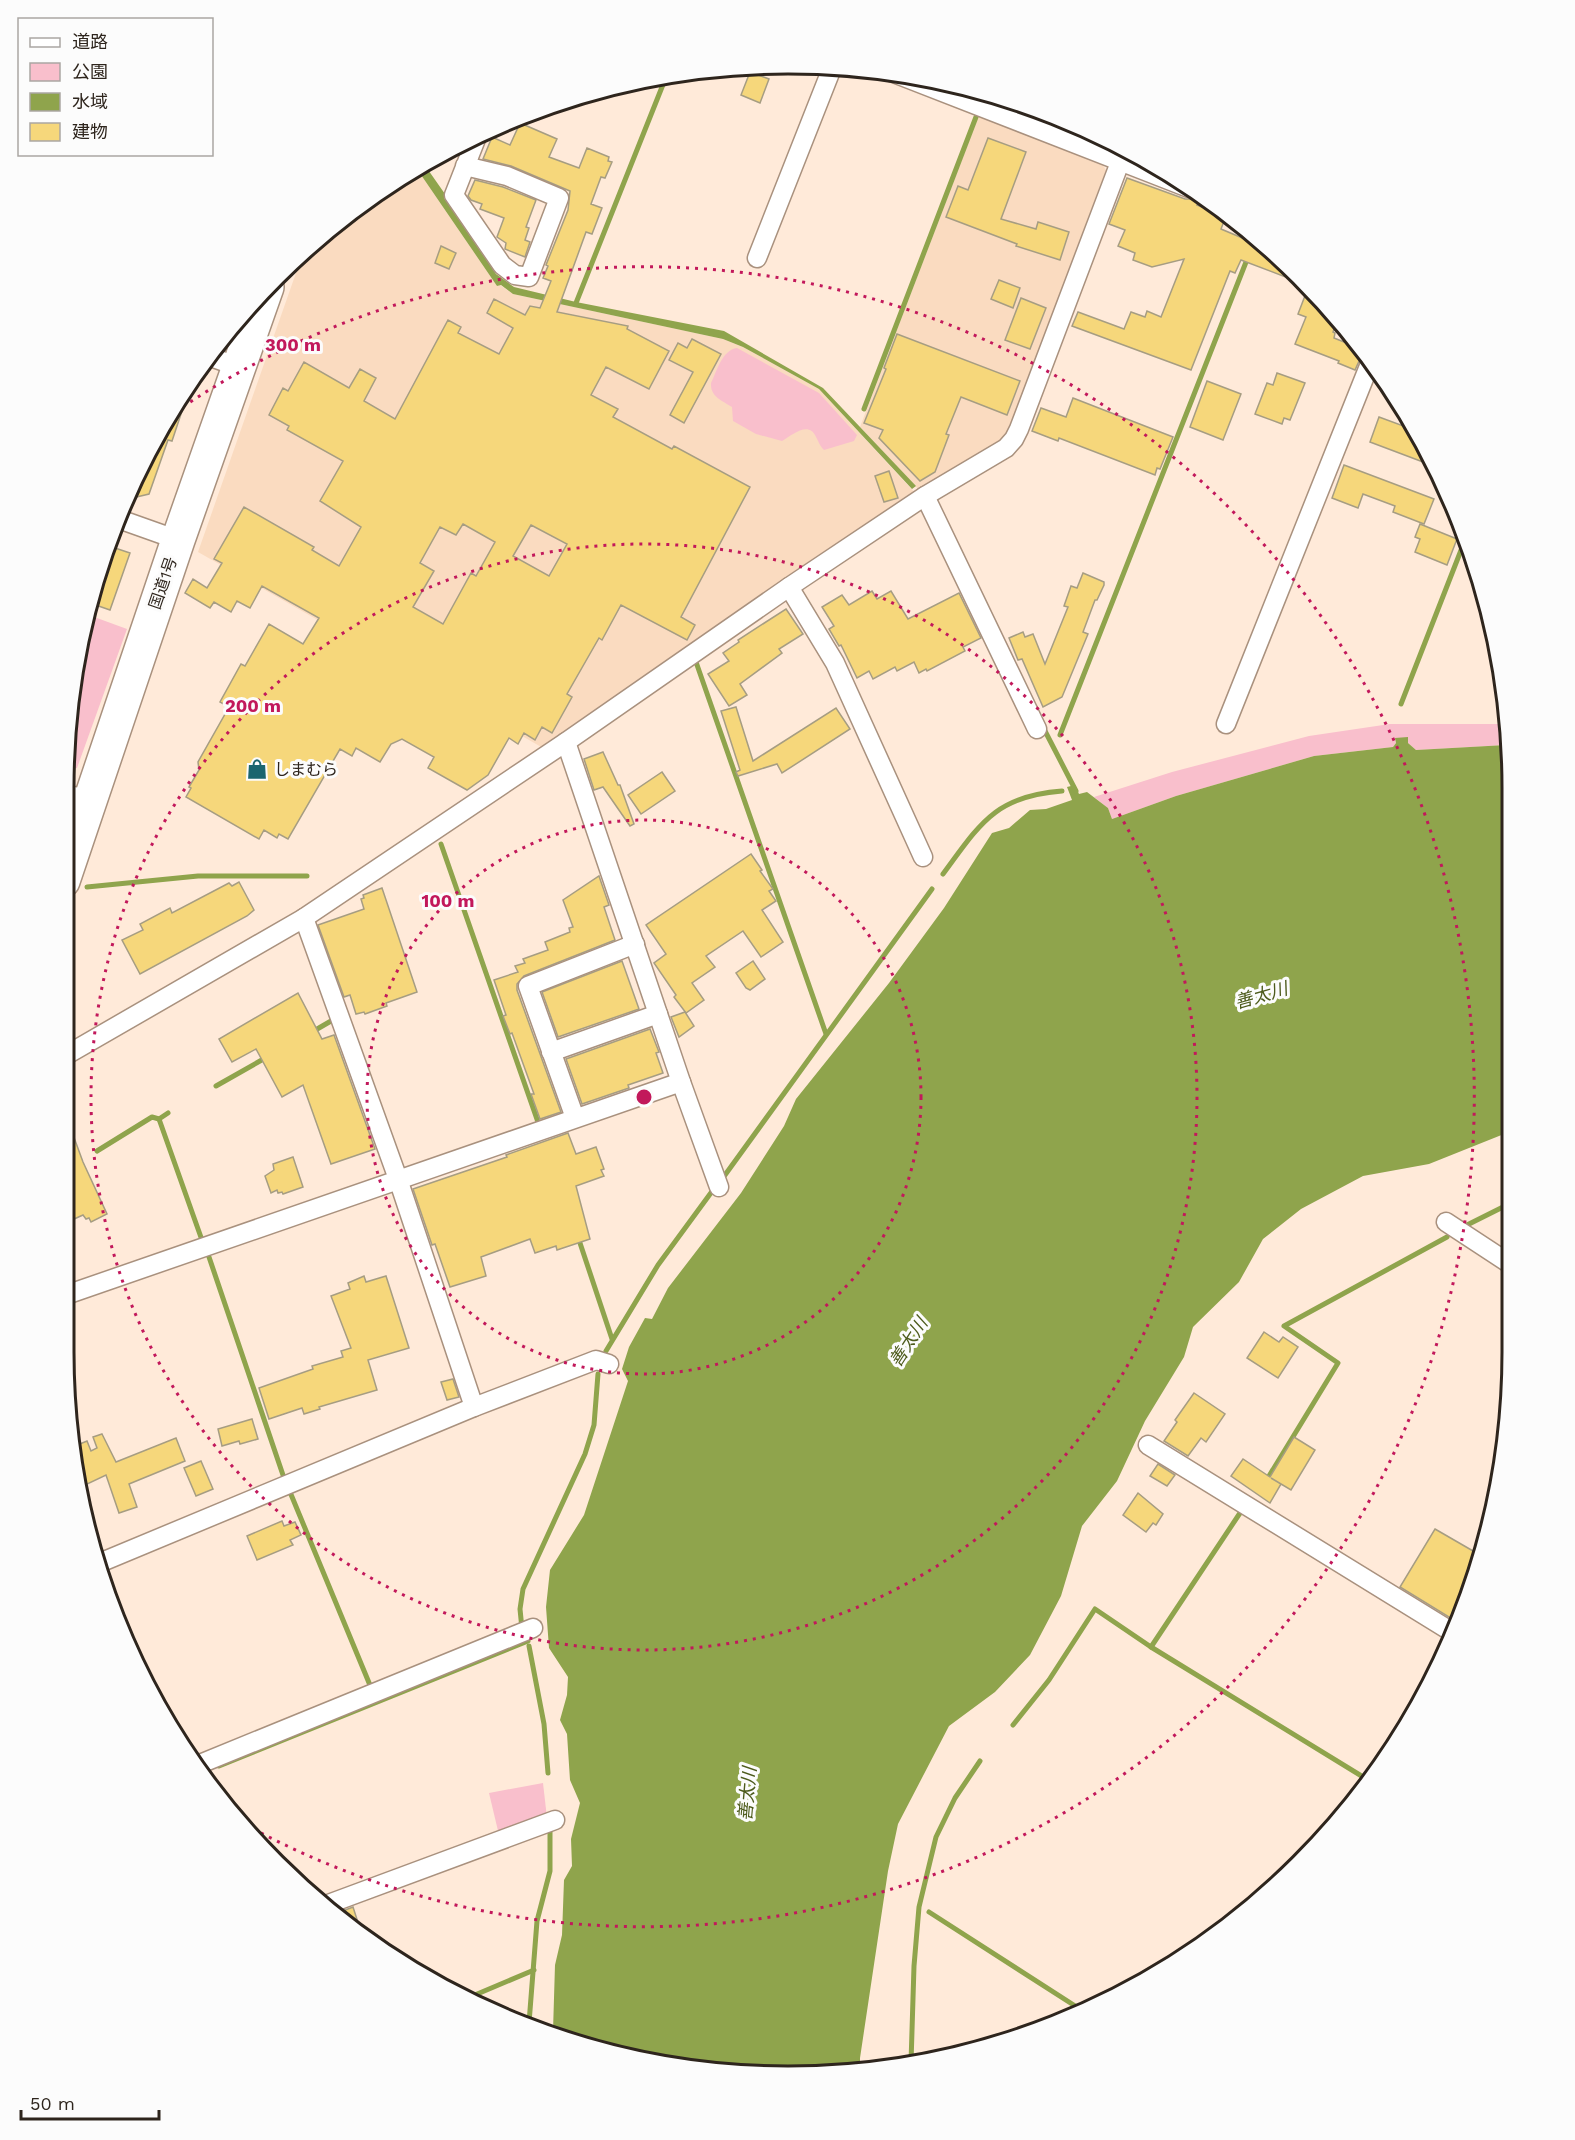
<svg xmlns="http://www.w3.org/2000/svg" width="1575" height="2140" viewBox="0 0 1575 2140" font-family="'Work Sans','Noto Sans JP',sans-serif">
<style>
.built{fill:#fadbc0}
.green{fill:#f9bfcc}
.water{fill:#8fa44c}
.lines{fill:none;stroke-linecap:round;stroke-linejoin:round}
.stream{stroke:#8fa44c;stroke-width:5}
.building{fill:#f6d77b;stroke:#a69d82;stroke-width:1.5;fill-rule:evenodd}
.street-casing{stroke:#a9917e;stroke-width:21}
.highway-casing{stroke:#a9917e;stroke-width:36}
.street{stroke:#fff;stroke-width:18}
.highway{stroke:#fff;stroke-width:33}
.ring{fill:none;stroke:#c2185b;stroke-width:3;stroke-dasharray:3 6}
.labels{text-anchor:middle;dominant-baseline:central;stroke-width:6;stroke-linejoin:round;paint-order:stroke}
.street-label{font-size:16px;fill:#2e251d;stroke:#fcfcfc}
.poi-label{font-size:16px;fill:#2e251d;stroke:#fcfcfc;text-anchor:start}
.water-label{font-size:18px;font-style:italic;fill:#4d5b1c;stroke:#fcfcfc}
.rim{fill:none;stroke:#2e251d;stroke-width:3}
.centre{fill:#c2185b;stroke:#fcfcfc;stroke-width:3}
.ring-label{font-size:18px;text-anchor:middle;font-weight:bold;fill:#c2185b;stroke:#fcfcfc;stroke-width:6;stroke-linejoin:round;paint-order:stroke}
</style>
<rect width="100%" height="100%" fill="#ffead9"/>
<g class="built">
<polygon points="979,115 1102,164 1106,170 1006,437 918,489 860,427"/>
<polygon points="417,169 497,286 500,285 513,294 723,339 743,347 819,389 916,494 543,748 198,552 303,253 346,213"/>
</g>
<g class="green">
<path d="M737 348 819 393 857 435 854 441 824 450C819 445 819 442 816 437 809 420 792 435 782 441L756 434 733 421 732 407C723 401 710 397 711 383 717 371 722 350 737 348Z"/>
<polygon points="86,614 127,629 77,768 65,771"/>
<polygon points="1390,724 1506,724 1506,745 1416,750 1408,743 1395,739 1396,743 1393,747 1314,756 1176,796 1112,819 1108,808 1094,797 1172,772 1309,736"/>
<polygon points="543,1783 547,1818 499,1835 489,1793"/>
</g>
<g class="water">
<polygon points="424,164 445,194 444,198 496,274 514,287 576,302 724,331 823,388 916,486 912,489 819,389 743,347 723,339 513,294 501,285 497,286 417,169"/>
<polygon points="1408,737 1408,743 1416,750 1506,745 1509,1132 1429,1164 1363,1176 1301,1209 1263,1239 1239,1282 1193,1327 1184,1357 1145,1421 1117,1481 1082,1526 1061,1596 1030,1655 995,1692 949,1726 898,1824 888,1871 860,2058 860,2072 787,2077 647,2063 553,2031 555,1965 562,1935 564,1880 572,1866 571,1839 580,1803 570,1780 567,1734 560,1720 567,1695 568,1677 549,1648 546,1607 550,1570 584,1515 628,1381 622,1369 629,1347 645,1318 652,1319 668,1288 741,1193 784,1126 796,1099 889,983 944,908 992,833 1009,828 1030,810 1046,809 1072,800 1067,787 1075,785 1079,794 1087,792 1108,808 1112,819 1176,796 1314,756 1393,747 1396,743 1395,738"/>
</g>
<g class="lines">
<g class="stream">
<polyline points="983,96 984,93"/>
<polyline points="1251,249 1256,236"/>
<polyline points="576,303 666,77"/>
<polyline points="864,409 976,117"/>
<polyline points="696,662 826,1034"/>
<polyline points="1401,704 1465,540"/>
<polyline points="1045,731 1076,791"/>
<polyline points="1060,735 1248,257"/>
<polyline points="441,844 539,1125"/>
<path d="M943 874C980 824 995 796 1062 791"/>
<polyline points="87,887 198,876 307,876"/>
<polyline points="312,1032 331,1021"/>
<polyline points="216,1086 267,1057"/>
<polyline points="168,1113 159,1119 203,1243"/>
<polyline points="97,1151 152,1117 159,1119"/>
<polyline points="725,1175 932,889"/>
<polyline points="1463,1227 1509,1204"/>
<polyline points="578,1237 612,1339"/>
<polyline points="209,1257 284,1478"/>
<polyline points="606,1351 658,1265 713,1190"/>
<polyline points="1266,1481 1338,1363 1284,1326 1447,1237"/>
<polyline points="290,1492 372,1690"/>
<polyline points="522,1629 520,1609 523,1589 585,1454 594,1425 598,1374"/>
<polyline points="529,1646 544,1724 548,1773"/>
<polyline points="1151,1647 1368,1780"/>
<polyline points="1013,1725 1049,1680 1095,1609 1151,1647 1240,1513"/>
<polyline points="219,1766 528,1641"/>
<polyline points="929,1912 1083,2011"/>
<polyline points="463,2000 534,1970"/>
<polyline points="529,2023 537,1921 550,1871 550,1830"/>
<polyline points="911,2063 914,1966 919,1907 936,1837 955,1798 980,1761"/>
</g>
</g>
<g class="building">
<polygon points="750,72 769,79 760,103 741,95"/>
<path d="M520 123 557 139 549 157 579 168 587 148 609 157 608 161 612 162 605 178 601 177 591 204 602 208 592 234 586 232 557 312 628 326 627 329 669 351 649 389 606 367 591 395 618 409 613 417 672 449 674 446 750 487 681 617 695 625 687 640 621 605 602 640 599 638 567 694 572 697 552 733 542 727 535 740 524 733 518 744 509 738 488 775 467 790 428 768 434 757 402 739 391 744 380 762 356 748 352 756 340 749 288 839 279 834 277 838 264 830 259 839 186 797 191 788 189 787 199 770 198 762 229 707 220 702 241 664 245 666 269 624 303 644 319 618 262 586 250 608 237 601 231 612 214 602 210 608 185 593 193 579 207 588 222 563 214 559 244 507 314 547 312 550 339 566 361 527 320 501 343 461 287 430 289 426 269 415 283 388 288 391 304 362 349 388 360 369 376 378 364 401 395 419 448 320 461 327 458 333 499 354 513 328 487 313 494 299 525 315 530 306 540 308 551 281 543 278 548 266 546 265 568 210 570 191 511 166 483 159 492 137 510 145ZM463 524 495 542 476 576 471 573 443 624 413 607 434 571 420 563 440 527 456 535ZM531 525 567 544 549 576 513 556Z"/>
<polygon points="988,138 1026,152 1001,219 1036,229 1038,222 1069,232 1060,260 1016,246 1017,244 946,217 958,186 968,190"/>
<polygon points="1127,178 1185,199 1191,199 1198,195 1201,197 1197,205 1226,216 1221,229 1271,250 1304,284 1241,260 1235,273 1230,271 1191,370 1072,326 1078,312 1124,329 1131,312 1145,317 1147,311 1161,317 1184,259 1152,267 1133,260 1135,253 1118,246 1125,230 1109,224"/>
<polygon points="475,180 503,187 536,200 526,227 529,228 525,240 530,242 525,257 505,249 506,243 497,237 504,218 480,209 482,204 471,200 468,196"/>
<polygon points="441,246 456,253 449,269 435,263"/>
<polygon points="999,280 1020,288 1013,308 991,299"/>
<polygon points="1308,288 1337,320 1333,332 1335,333 1334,338 1364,350 1355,370 1338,363 1339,361 1295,344 1306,317 1298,314"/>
<polygon points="1021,298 1046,308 1030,349 1005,340"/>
<polygon points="897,334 1020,381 1007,415 961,397 946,434 949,435 935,472 920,481 879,438 883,430 864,423 886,369 884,368"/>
<polygon points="692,339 721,354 684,423 670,415 693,372 669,360 678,343 687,348"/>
<polygon points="1277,373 1305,383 1290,420 1284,418 1282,424 1255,414 1267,383 1273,385"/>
<polygon points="1207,381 1241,394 1223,440 1190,427"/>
<polygon points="1073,398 1173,437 1160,469 1157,468 1155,475 1059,438 1058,441 1032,431 1041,408 1066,417"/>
<polygon points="178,399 185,402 172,441 168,440 149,494 124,500"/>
<polygon points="1379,417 1409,428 1431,465 1370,442"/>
<polygon points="1344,465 1434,499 1424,524 1393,512 1395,506 1363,494 1358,508 1332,498"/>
<polygon points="889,471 898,498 884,502 875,476"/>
<polygon points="1420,524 1457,539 1447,565 1415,552 1420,539 1415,537"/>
<polygon points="106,545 130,553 110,610 87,602"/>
<polygon points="1083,573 1104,582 1104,585 1097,600 1095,600 1083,632 1088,634 1062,697 1043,707 1022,659 1018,660 1009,638 1023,632 1025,637 1033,634 1045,664 1068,607 1064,606 1071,586 1077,588"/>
<polygon points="872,591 877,599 891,591 908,619 959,593 981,638 963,647 965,651 927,671 926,669 919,673 914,662 897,671 895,667 873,679 869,671 857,678 841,645 839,646 829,629 834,626 822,607 842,595 849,605"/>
<polygon points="786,609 803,634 779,649 782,653 740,684 747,695 729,706 708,674 729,661 723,653 739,642 738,640"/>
<polygon points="736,707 753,761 836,708 850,729 782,773 777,764 738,776 736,772 740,770 721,711"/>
<polygon points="603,752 618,785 620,785 634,824 630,826 603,787 594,790 584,759"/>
<polygon points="662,772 675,791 641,814 628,795"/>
<polygon points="751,854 762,870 760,871 773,889 769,891 776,901 762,910 783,942 761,957 743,931 706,956 715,967 692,983 704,1000 686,1013 674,997 676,995 654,963 666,954 646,925"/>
<polygon points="599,876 609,905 604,907 615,940 524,976 517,984 517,990 561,1112 540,1119 531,1094 534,1094 512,1033 510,1034 503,1016 506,1015 494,980 518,972 515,966 525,963 523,959 548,950 545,942 570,932 569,928 573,927 563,900"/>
<polygon points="239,882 254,910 247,916 140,974 122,940 143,930 140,924 170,908 172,913 229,883 232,886"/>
<polygon points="382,888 417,992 386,1003 387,1006 365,1014 364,1012 356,1014 350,995 344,997 318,925 364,909 361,899 364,898 363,895"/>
<polygon points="622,961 639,1009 558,1037 542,992"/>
<polygon points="753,961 765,979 750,990 746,988 736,973"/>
<polygon points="298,993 322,1039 334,1035 375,1149 331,1164 303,1085 282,1097 256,1049 232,1062 219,1039"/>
<polygon points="685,1012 694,1026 679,1037 671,1017"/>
<polygon points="650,1029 659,1052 656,1053 663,1073 628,1085 629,1088 582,1104 566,1059"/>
<polygon points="65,1113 83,1162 107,1214 91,1222 89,1218 86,1219 83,1215 63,1224 63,1114"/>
<polygon points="568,1133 576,1154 596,1147 604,1169 601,1170 604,1176 576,1186 590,1239 557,1250 556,1246 535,1253 530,1239 481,1257 486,1276 450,1287 435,1244 432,1245 413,1189 507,1157 506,1155"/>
<polygon points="293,1157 303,1187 283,1194 282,1192 278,1193 277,1190 271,1193 265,1176 274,1170 273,1164"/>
<polygon points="364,1276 366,1282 386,1276 409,1348 368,1360 377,1390 319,1407 320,1409 304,1414 302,1408 269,1419 259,1388 313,1369 312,1366 343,1357 341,1351 351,1348 331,1296 350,1289 348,1283"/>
<polygon points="1264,1332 1279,1342 1283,1337 1298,1347 1278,1378 1247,1358"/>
<polygon points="453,1379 459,1397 447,1400 441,1382"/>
<polygon points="1194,1393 1225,1414 1206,1442 1201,1438 1188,1456 1164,1441 1177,1422 1175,1420"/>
<polygon points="252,1419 258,1439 240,1444 239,1441 222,1446 218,1429"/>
<polygon points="102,1434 116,1462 176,1438 185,1461 129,1484 137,1507 119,1513 106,1475 81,1487 75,1446 87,1441 91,1451 97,1448 93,1437"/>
<polygon points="1294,1437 1315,1450 1291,1490 1271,1478 1281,1484 1270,1503 1231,1476 1243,1459 1270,1477"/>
<polygon points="201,1461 213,1489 196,1496 184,1468"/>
<polygon points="1158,1464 1175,1475 1167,1486 1150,1476"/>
<polygon points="1138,1493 1163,1514 1156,1525 1153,1523 1146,1532 1123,1515"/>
<polygon points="282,1521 284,1526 295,1522 301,1535 290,1540 293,1545 257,1560 247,1536"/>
<polygon points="1435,1529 1480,1555 1474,1585 1457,1622 1400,1587"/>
<polygon points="353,1907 361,1932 335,1914"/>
</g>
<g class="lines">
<g class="street-casing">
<g id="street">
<polyline points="886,70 1189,188"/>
<polyline points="465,166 507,176 559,198 529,277 515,275 502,265 454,195 478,134"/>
<polyline points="757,258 832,68"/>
<polyline points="208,356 239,367"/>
<polyline points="925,496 1037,729"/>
<polyline points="116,518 178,540"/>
<polyline points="789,587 835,663 923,857"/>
<polyline points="1226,724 1371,361"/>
<polyline points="566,742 681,1082 719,1187"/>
<polyline points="63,795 89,798"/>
<polyline points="304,918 398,1179 474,1407"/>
<polyline points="551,1052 658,1014"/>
<polyline points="63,1057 304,918 566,742 789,587 925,496 1006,448 1014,439 1019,429 1125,149"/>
<polyline points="575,1118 528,986 635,944"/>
<polyline points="1446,1222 1510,1264"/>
<polyline points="63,1296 681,1082"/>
<polyline points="1148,1445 1452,1632"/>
<polyline points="97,1564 474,1407 596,1360 609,1364"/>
<polyline points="195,1766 533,1628"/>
<polyline points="323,1906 555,1820"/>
</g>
</g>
<g class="highway-casing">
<polyline id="highway" points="63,881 178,540 267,287"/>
</g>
<use href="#street" class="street"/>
<use href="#highway" class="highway"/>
</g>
<g class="ring">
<circle cx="644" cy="1097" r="277"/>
<circle cx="644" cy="1097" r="553"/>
<path d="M168 417A830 830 0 1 1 248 1826"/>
</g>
<defs>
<g id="shop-bare" transform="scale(1.62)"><path d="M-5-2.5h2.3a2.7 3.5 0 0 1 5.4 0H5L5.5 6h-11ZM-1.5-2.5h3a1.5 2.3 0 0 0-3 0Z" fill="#1a656f" stroke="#fcfcfc" stroke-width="2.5" paint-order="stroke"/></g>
</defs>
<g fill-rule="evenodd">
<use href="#shop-bare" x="257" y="769"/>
</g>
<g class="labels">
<g class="street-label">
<text transform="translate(163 583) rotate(-71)">国道1号</text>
</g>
<g class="poi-label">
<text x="274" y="769">しまむら</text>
</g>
<g class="water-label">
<text transform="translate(1261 995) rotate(-16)">善太川</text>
<text transform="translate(908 1342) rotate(-57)">善太川</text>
<text transform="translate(747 1794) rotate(-85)">善太川</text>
</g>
</g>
<path d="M0 0H1575V2140H0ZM788 74H788A714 714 0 0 1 1502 788V1352A714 714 0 0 1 788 2066H788A714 714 0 0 1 74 1352V788A714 714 0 0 1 788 74Z" fill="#fcfcfc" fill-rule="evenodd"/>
<path class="rim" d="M788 74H788A714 714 0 0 1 1502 788V1352A714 714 0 0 1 788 2066H788A714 714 0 0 1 74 1352V788A714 714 0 0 1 788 74Z"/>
<circle cx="644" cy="1097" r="9" class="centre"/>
<g class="ring-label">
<text x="293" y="351">300 m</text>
<text x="253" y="712">200 m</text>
<text x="448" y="907">100 m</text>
</g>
<rect x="18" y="18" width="195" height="138" fill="#fcfcfc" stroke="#aaa6a3" stroke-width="1.5"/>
<rect x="30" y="38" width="30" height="9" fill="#ffffff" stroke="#aaa6a3" stroke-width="1.5"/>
<text x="72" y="48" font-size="18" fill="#2e251d">道路</text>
<rect x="30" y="63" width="30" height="18" fill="#f9bfcc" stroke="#aaa6a3" stroke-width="1.5"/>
<text x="72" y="78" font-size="18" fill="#2e251d">公園</text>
<rect x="30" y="93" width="30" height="18" fill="#8fa44c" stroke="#aaa6a3" stroke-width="1.5"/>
<text x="72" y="108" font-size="18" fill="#2e251d">水域</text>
<rect x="30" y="123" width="30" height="18" fill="#f6d77b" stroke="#aaa6a3" stroke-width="1.5"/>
<text x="72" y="138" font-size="18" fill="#2e251d">建物</text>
<path d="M21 2110v9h138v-9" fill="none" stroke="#2e251d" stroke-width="3"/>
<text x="30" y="2110" font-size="18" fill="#2e251d" stroke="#fcfcfc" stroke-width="4.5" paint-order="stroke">50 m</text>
</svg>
